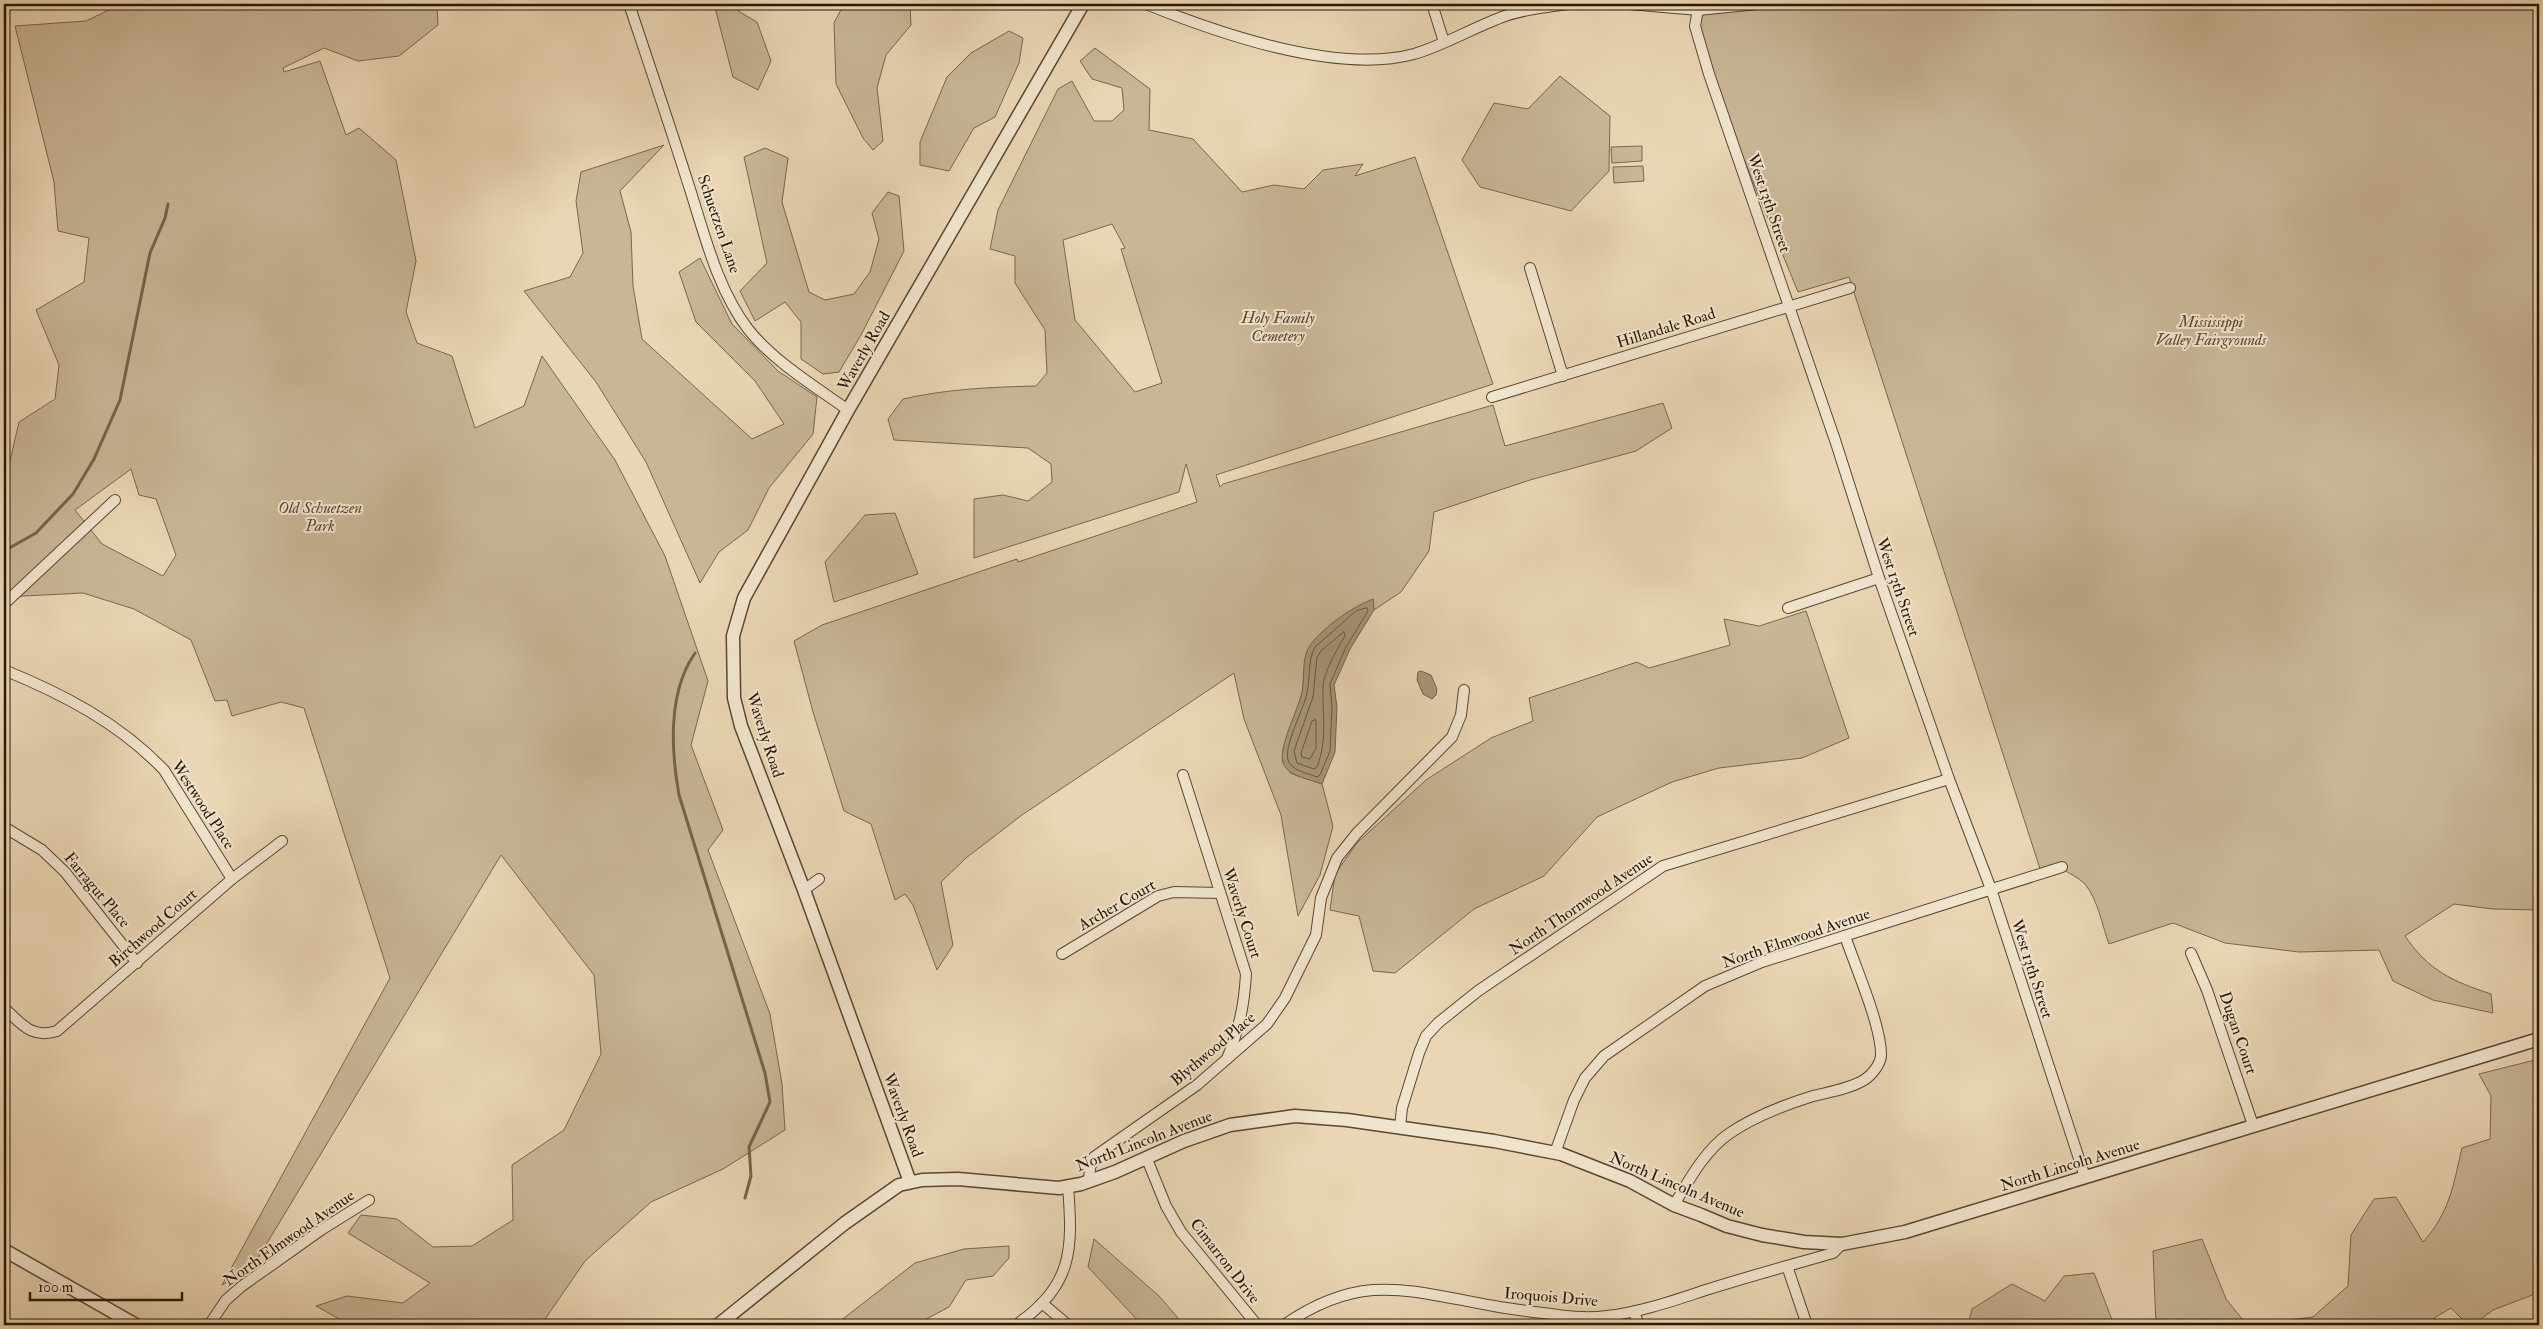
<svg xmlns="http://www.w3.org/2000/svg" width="2543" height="1329" viewBox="0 0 2543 1329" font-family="'IM FELL Double Pica',serif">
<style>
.green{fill:#c9b697;stroke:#78664f;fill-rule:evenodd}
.water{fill:#a89579;stroke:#75634b}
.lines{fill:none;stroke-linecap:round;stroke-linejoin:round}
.shore{stroke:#685640;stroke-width:1}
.stream{stroke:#75634b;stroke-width:3}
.minor-casing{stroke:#584732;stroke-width:12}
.tertiary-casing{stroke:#584732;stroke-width:15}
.minor{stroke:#f1e4ce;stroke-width:10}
.tertiary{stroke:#f1e4ce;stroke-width:12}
.labels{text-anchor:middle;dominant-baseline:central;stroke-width:4;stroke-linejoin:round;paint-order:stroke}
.street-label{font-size:16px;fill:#281707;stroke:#f1e4ce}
.park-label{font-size:16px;font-style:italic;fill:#584732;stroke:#f1e4ce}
</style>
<rect width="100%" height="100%" fill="#ead6b4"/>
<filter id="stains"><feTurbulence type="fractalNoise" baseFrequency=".004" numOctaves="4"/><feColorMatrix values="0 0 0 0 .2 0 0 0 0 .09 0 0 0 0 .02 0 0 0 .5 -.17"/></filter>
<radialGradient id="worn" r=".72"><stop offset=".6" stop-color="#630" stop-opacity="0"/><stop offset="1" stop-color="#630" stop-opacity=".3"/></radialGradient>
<g class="green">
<path d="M121 4H437L438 25 399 56 358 61 324 48 283 68 284 72 320 61 346 135 359 128 396 160 416 261 406 312 417 343 452 356 475 428 524 406 542 356 615 460 665 556 708 681 691 745 723 830 708 850 770 1014 782 1084 785 1130 723 1169 651 1202 585 1261 541 1325H350L316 1306 347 1296 403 1303 430 1283 348 1233 361 1215 397 1219 433 1247 472 1246 513 1220 512 1165 564 1130 601 1054 594 975 501 855 252 1268 222 1285 390 978 304 708 281 702 232 716 227 700 215 701 191 640 134 609 83 593 4 597V478H6L19 422 55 399 59 365 36 310 84 282 89 238 58 231 54 182 15 26 86 21ZM131 469 139 495 156 499 176 555 163 576 102 544 75 510Z"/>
<polygon points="714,4 740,4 738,11 757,22 771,61 758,90 733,77"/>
<polygon points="844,4 910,4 911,25 886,55 877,88 883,141 873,150 863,138 836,84 834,23"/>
<path d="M1757 4H2539V910L2493 909 2454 904 2405 936C2429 971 2452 981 2491 994L2493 1013 2433 1000 2393 981 2379 950 2299 952 2225 943 2173 923 2109 944C2102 925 2098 900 2085 884 2078 877 2069 874 2062 868L2042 875 1849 277 1798 292 1709 74 1695 26 1698 10Z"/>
<polygon points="1009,31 1023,38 1019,63 995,117 974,128 949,171 920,165 920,142 947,77 971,53"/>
<path d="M1095 48 1150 89 1149 130 1193 139 1242 192 1274 185 1304 189 1323 170 1363 164 1355 176 1415 157 1493 384 1216 475 1220 487 1223 484 1493 405 1505 446 1663 403 1672 428 1636 451 1530 480 1434 512 1429 551 1401 592 1374 610 1373 599 1306 654 1302 694 1283 749 1290 773 1322 784 1333 826 1320 875 1298 916 1281 815 1244 719 1234 673 1022 815 966 858 941 882 953 945 937 970 913 905 905 894 895 900 871 824 844 811 813 712 794 641 822 625 1017 559 1018 562 1197 502 1186 464 1179 492 974 558V499L1003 495 1028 501 1052 482 1051 464 1028 448 894 440 888 419 903 399C947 389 991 387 1036 386L1047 373 1045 330 1015 283V256L990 249 998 210 1058 89 1072 81 1094 121H1112L1124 110 1122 88 1092 79 1080 61ZM1112 224 1125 248 1121 249 1162 383 1135 392 1075 320 1063 240Z"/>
<polygon points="1560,76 1610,116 1609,171 1571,211 1480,187 1462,160 1494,103 1528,109"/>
<polygon points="664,145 620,191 631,232 633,286 642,339 752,439 784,424 755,381 696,322 679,272 700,258 732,324 778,371 817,397 813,434 769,488 748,530 719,552 700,583 646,462 596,382 524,291 570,277 583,253 576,201 581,172"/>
<polygon points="1642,146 1642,161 1612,163 1611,147"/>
<polygon points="765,148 788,158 782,202 809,292 825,300 854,294 870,272 879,239 872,213 888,192 899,196 904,251 861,335 839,372 823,374 801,359 801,322 785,302 755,321 740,291 767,263 744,157"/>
<polygon points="1643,166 1644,181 1614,183 1613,167"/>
<polygon points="895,513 918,574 834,602 825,562 865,515"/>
<polygon points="1806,611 1849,738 1802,758 1719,768 1672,782 1597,817 1544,876 1474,909 1395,973 1373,971 1359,916 1330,910 1335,874 1357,843 1426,780 1491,738 1533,721 1529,698 1637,662 1649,668 1730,645 1724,619 1759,626"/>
<path d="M2539 1059V1304L2535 1294 2493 1310 2473 1325H2468L2451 1308 2434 1318 2437 1325H2156L2153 1251 2202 1239 2226 1299 2247 1325 2313 1317 2348 1286 2351 1235 2374 1199 2396 1197 2423 1242C2450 1212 2453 1186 2462 1148L2490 1139 2491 1096 2479 1074Z"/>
<polygon points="1094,1239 1159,1296 1184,1325 1142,1325 1088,1267"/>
<polygon points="1009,1246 1009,1258 993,1276 966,1280 949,1307 915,1325 835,1325 915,1263 964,1249"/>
<polygon points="2094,1273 2114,1325 1968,1325 1972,1309 2012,1284 2045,1301 2064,1276"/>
</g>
<g class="water">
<path d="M1373 599 1374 610 1350 649 1334 685 1337 707 1335 752 1322 784C1310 779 1288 777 1283 763 1278 748 1297 712 1301 696 1306 680 1300 658 1311 644 1325 626 1352 607 1373 599Z"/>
<polygon points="1421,671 1431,675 1437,689 1436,695 1432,699 1423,694 1417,680 1418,672"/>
</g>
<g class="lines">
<g class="shore">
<path d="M1367 608 1368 611 1346 647 1330 684 1332 708 1330 751 1320 775 1317 777C1308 773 1291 771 1288 760 1284 746 1302 712 1306 697 1311 680 1307 662 1315 647L1356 611Z"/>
<path d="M1344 632 1345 636C1338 647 1323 674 1323 686 1322 716 1328 738 1317 767L1314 769 1297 763 1294 751 1313 697 1317 657 1321 651Z"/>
<polygon points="1316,720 1316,748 1310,759 1302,757 1301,753 1312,721"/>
</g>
<g class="stream">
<polyline points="4,551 36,533 73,494 94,459 120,400 150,253 165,218 168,204"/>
<path d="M695 653C668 692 671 750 679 795L765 1073 770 1102 749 1147 751 1176 745 1198"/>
</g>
<g class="minor-casing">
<g id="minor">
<path d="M629 4C649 64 669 123 688 183 704 232 717 289 748 329 773 361 816 387 848 410"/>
<path d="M1146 4C1218 33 1336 75 1414 54 1445 45 1474 27 1505 16 1525 9 1546 7 1568 4"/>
<polyline points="1432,4 1444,42"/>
<polyline points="1629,4 1698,10 1757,4"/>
<polyline points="1699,4 1695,26 1709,74 1836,443 1879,578 1949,779 1991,889 2085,1177"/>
<polyline points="4,220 4,222"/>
<polyline points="1530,268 1563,376"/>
<polyline points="1492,397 1850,288"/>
<polyline points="4,604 115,500"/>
<polyline points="1788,608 1879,578"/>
<path d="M4 670C63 694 119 723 164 770L232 879"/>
<path d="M1183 775 1246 974C1244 1007 1239 1029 1227 1059"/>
<polyline points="4,827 42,850 65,872 137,963"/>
<polyline points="804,890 819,879"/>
<polyline points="2191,953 2207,990 2253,1125"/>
<polyline points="1062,954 1158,896 1174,892 1220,893"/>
<path d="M4 1008C22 1024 31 1039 57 1031L232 879 282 841"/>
<polyline points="1400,1127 1402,1108 1419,1053 1426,1036 1438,1023 1478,991 1663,866 1949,779"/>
<polyline points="1555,1153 1574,1100 1585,1078 1604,1056 1705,986 1762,962 2062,867"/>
<polyline points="1147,1159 1166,1206 1181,1232 1257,1325"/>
<polyline points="1089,1181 1090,1168 1094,1157 1197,1085 1267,1024 1285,998 1316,935 1321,898 1337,858 1357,833 1452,737 1461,715 1464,690"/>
<path d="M1674 1205C1689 1180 1705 1150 1730 1133 1755 1116 1784 1105 1813 1096 1829 1092 1849 1089 1864 1080 1871 1076 1880 1065 1881 1056 1882 1027 1855 966 1845 936"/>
<polyline points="1787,1266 1807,1325"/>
<polyline points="1042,1303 1068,1325"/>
<polyline points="1634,1312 1639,1325"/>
<polyline points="114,1325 119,1316"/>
<polyline points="209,1325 226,1300 242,1286 321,1230 369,1200"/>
<path d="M1016 1325C1073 1285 1073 1250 1068 1186"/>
<path d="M1284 1325C1363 1271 1408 1291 1494 1306 1510 1309 1526 1311 1543 1313 1564 1316 1586 1319 1607 1316 1642 1312 1675 1300 1709 1289 1750 1276 1791 1265 1833 1253L1842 1244"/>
</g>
</g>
<g class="tertiary-casing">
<g id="tertiary">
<polyline points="910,1182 804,890 741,726 734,698 733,636 744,598 848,410 1083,4"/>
<polyline points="4,1250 136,1325"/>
<polyline points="718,1325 845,1223 899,1185 922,1180 958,1179 1059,1188 1081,1184 1115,1172 1184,1141 1230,1125 1295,1116 1347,1120 1494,1141 1561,1154 1630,1181 1674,1205 1701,1215 1727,1226 1762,1235 1804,1242 1842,1244 1905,1232 2539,1039"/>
</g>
</g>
<use href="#minor" class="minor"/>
<use href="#tertiary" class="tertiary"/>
</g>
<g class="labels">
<g class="street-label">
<text transform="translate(1769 203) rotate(71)">West 13th Street</text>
<text transform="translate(719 224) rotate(71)">Schuetzen Lane</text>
<text transform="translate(1666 328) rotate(-17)">Hillandale Road</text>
<text transform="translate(864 351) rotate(-60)">Waverly Road</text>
<text transform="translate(1898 587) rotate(71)">West 13th Street</text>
<text transform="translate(765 735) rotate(72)">Waverly Road</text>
<text transform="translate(203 805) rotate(57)">Westwood Place</text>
<text transform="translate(97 890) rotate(50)">Farragut Place</text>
<text transform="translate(1581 904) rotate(-34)">North Thornwood Avenue</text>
<text transform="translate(1117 905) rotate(-30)">Archer Court</text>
<text transform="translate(1242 913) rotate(72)">Waverly Court</text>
<text transform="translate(153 928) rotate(-41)">Birchwood Court</text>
<text transform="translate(1796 938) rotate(-19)">North Elmwood Avenue</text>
<text transform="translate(2032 969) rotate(72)">West 13th Street</text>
<text transform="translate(2238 1033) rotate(71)">Dugan Court</text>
<text transform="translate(1213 1049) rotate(-40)">Blythwood Place</text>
<text transform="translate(903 1115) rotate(70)">Waverly Road</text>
<text transform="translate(1144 1141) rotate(-21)">North Lincoln Avenue</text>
<text transform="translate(2070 1165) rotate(-17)">North Lincoln Avenue</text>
<text transform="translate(1677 1185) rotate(23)">North Lincoln Avenue</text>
<text transform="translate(289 1238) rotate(-35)">North Elmwood Avenue</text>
<text transform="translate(1225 1261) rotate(52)">Cimarron Drive</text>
<text transform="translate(1551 1297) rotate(5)">Iroquois Drive</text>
</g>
<g class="park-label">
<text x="1278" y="318">Holy Family<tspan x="1278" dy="18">Cemetery</tspan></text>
<text x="2211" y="322">Mississippi<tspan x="2211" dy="18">Valley Fairgrounds</tspan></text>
<text x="320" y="508">Old Schuetzen<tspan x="320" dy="18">Park</tspan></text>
</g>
</g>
<rect width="2543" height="1329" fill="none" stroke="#ead6b4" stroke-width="20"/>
<rect x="5" y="5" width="2533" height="1319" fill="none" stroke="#281707" stroke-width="2.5"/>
<rect x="10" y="10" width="2523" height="1309" fill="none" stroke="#281707"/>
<path d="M30 1292v8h152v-8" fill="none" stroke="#281707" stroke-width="2.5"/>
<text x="38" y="1292" font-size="15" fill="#281707" stroke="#f1e4ce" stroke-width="4" paint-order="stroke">100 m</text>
<rect width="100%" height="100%" filter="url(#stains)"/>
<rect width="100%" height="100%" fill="url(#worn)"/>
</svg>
